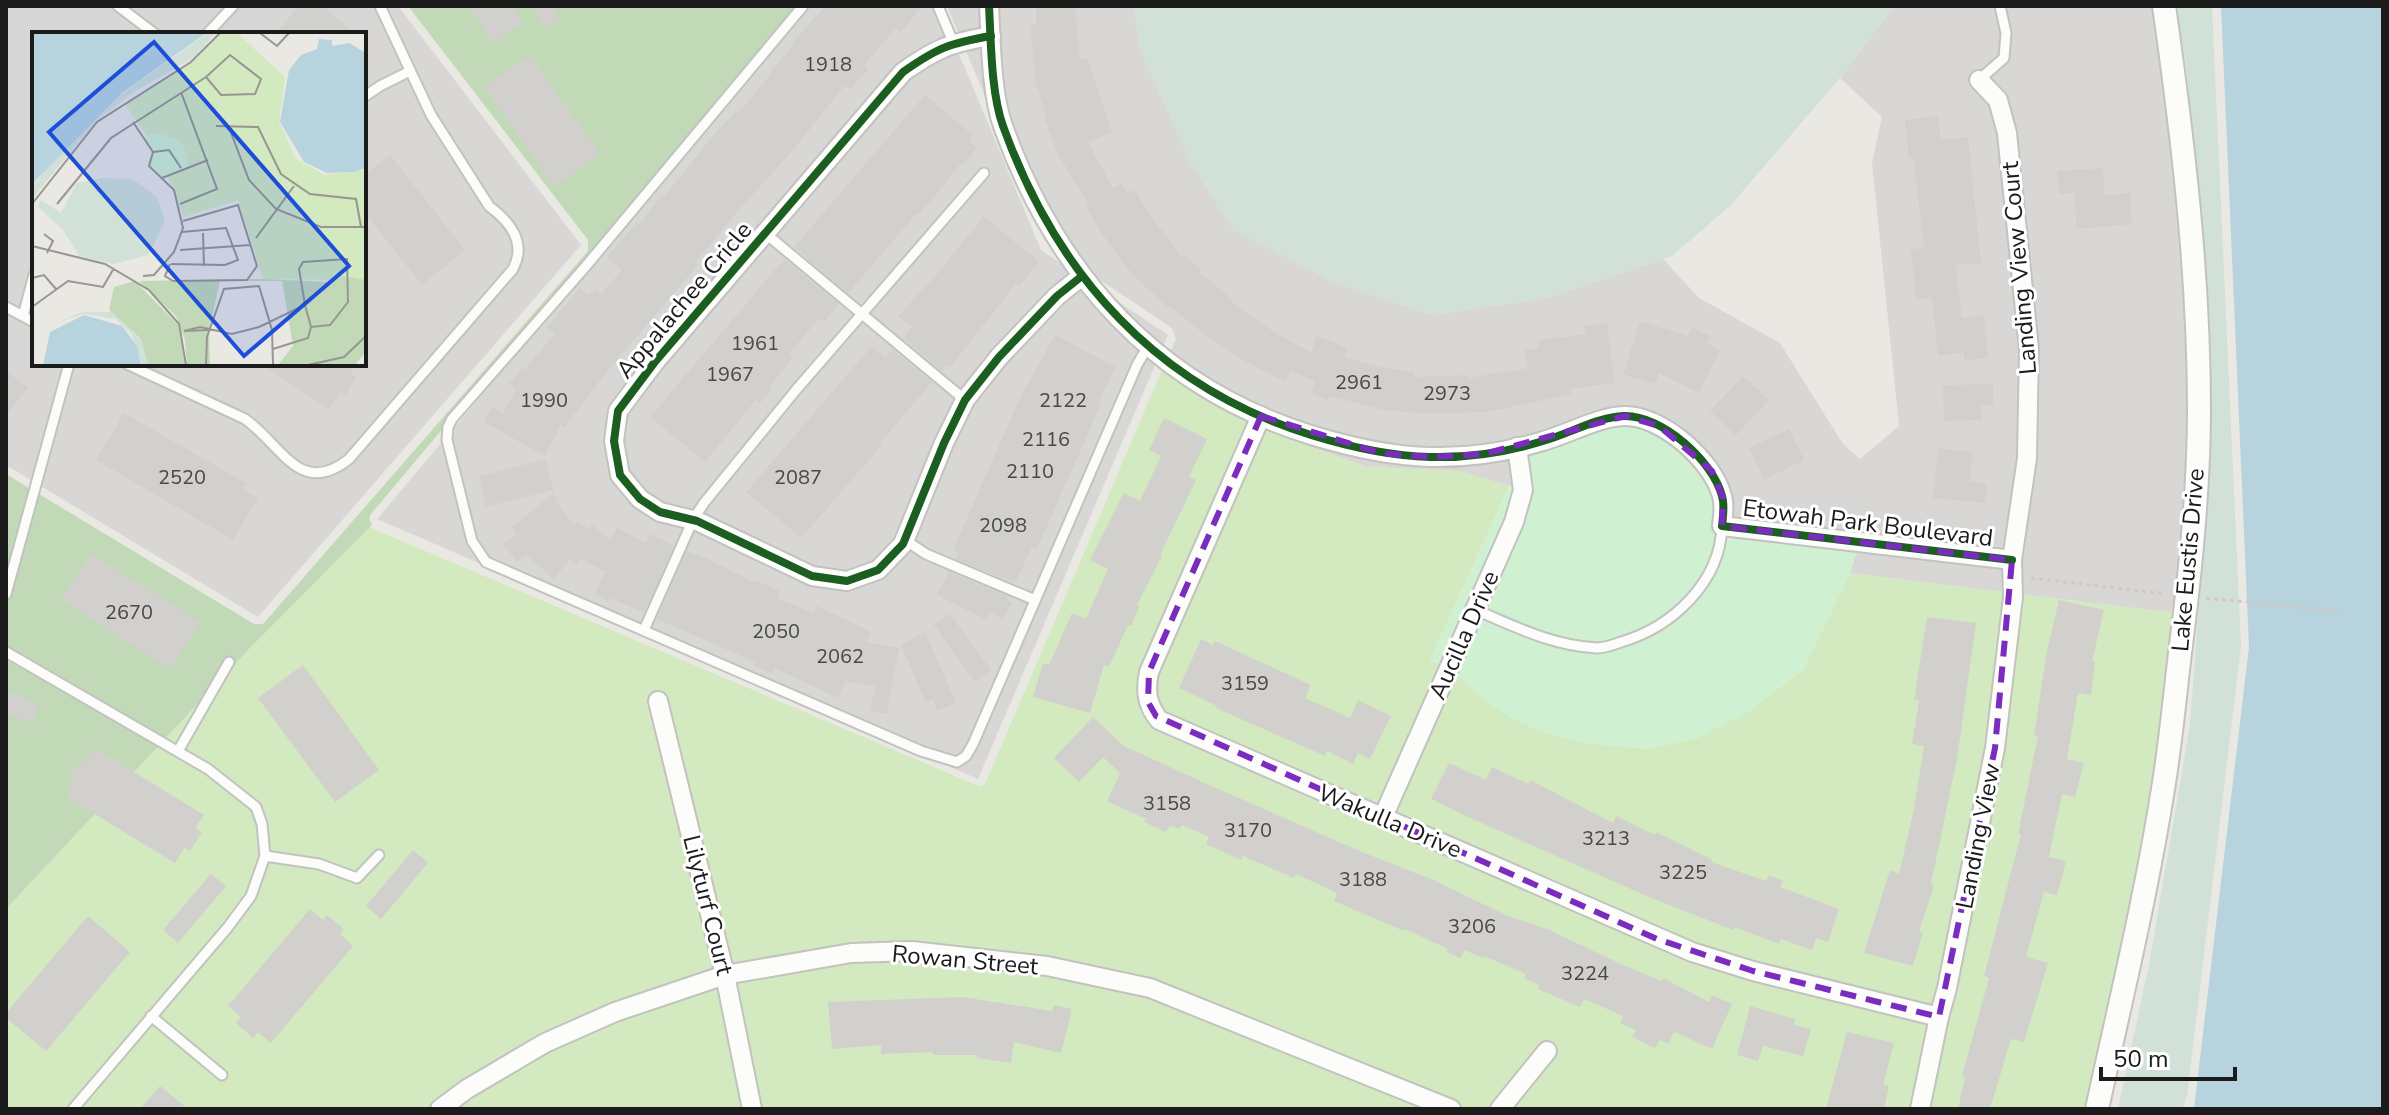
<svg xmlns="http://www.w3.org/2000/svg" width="2389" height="1115" viewBox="0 0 2389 1115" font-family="'Nunito Sans',sans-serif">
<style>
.residential{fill:#d9d7d5;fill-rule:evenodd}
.grass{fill:#d3e9c0}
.forest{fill:#c2d9b8}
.wetland{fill:#d1e1d8}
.park{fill:#d0f1d1}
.water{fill:#b6d3de}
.building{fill:#d2d0cc}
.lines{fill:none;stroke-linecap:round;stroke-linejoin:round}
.service-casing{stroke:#c2c2bf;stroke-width:13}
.minor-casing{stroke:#c2c2bf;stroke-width:22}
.tertiary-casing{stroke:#c2c2bf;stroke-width:26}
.path{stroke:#d6c7c3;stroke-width:3;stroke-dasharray:4 4;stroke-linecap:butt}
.service{stroke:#fcfcfb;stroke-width:9}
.minor{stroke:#fcfcfb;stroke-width:18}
.tertiary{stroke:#fcfcfb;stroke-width:22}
.cycleway-casing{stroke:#fff;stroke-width:13}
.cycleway{stroke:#1b5e20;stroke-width:8}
.marked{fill:none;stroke:#7b2cbf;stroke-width:6;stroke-dasharray:16 10;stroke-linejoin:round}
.labels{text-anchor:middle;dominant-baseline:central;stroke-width:6;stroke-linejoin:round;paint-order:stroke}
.number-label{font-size:20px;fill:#494847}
.street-label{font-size:24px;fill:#1b1b1b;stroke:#fff}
.inset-road{fill:none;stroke:#979693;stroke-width:2}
.view{fill:#1d4ed8;fill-opacity:0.15;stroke:#1d4ed8;stroke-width:4}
.inset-edge{fill:none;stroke:#1b1b1b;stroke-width:4}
</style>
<rect width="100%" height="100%" fill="#eae8e3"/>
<g class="residential">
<path d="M6 6H398L581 245 258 617 6 465ZM34 34H364V364H34Z"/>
<polygon points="810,6 939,6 1041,250 1168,335 978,779 377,519"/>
<polygon points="947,6 1134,6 1140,49 1191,163 1234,230 1338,284 1432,315 1546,298 1663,259 1699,298 1780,343 1843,444 1860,459 1899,426 1872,163 1882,117 1840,78 1894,6 2154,6 2163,67 2188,343 2189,411 2182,556 2175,613 1850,573 1858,548 1519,489 1459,471 1367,467 1250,425 1162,370 1176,339 1172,328 1048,245"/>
</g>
<polygon class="grass" points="1162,370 1250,425 1367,467 1459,471 1509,486 1430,660 1454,670 1480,696 1540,731 1585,743 1649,749 1697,738 1803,670 1850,573 2175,613 2154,784 2135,888 2086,1109 6,1109 6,909 249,649 369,527 981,787 985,784"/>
<polygon class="forest" points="408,6 798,6 371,514 369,518 372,525 249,649 6,909 6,474 254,624 263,624 588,251 588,240"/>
<g class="wetland">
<polygon points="1134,6 1894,6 1839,79 1730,206 1672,256 1546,298 1432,315 1338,284 1234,230 1191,163 1140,49"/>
<polygon points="2175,6 2212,6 2241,646 2187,1096 2182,1109 2118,1109 2149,965 2190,725 2210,457 2195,154 2186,65"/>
</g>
<polygon class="park" points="1652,420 1701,452 1729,525 1858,547 1850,573 1803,670 1747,713 1697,738 1649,749 1585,743 1540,731 1509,717 1480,696 1454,670 1430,661 1509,486 1519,488 1525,434"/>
<polygon class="water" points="2221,6 2383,6 2383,1109 2194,1109 2249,647"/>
<g class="building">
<polygon points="299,6 323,6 355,34 274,34"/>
<polygon points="469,6 512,6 523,23 492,43"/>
<polygon points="533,6 553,6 559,20 544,27"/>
<polygon points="826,6 922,6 901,32 896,28 864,65 868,69 850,90 845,85 793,150 745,203 696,262 699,264 601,379 564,428 561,425 545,456 484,422 492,407 503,413 516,389 509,384 522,368 524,370 555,334 547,327 580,288 589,295 595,289 601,294 622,270 607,257 637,222 639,224 662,195 664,197 716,132 736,111 738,113 771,74 770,72 795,43 793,41"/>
<polygon points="1036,6 1075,6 1080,60 1087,57 1112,133 1088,142 1113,188 1122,183 1128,194 1135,190 1150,215 1182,257 1184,254 1201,270 1199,272 1233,300 1231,302 1277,334 1311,352 1317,336 1348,348 1344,357 1390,369 1415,372 1414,377 1468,375 1468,378 1528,368 1524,351 1539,347 1538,341 1556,336 1557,338 1586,334 1585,326 1607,323 1615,383 1570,389 1571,394 1487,412 1423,414 1380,409 1330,396 1328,400 1311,393 1315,381 1290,371 1285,382 1248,363 1204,334 1168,305 1167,307 1132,274 1103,235 1085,205 1088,203 1057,153 1045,119 1047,118 1033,76 1035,76 1030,24 1036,24"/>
<polygon points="530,55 600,154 554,187 484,87"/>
<polygon points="925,95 973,135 969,141 977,148 964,164 962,162 919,215 917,213 848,293 794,247"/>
<polygon points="1938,116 1941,140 1968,137 1981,263 1956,265 1962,318 1984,315 1988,358 1964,361 1964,353 1938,355 1932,297 1916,299 1911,249 1924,248 1913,157 1909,158 1905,120"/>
<polygon points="390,155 465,250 422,285 364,212 364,175"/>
<polygon points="2103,168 2105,195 2130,193 2132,224 2077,229 2074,193 2059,194 2057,171"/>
<polygon points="984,216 1039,262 1019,286 1016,284 950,367 947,365 942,371 903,338 912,327 898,316 937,274"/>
<polygon points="784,259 839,304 824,322 819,318 789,354 793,357 770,386 773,388 760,403 756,400 705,462 650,417"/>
<polygon points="1640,321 1688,336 1692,327 1710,336 1707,343 1720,350 1699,393 1659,373 1655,384 1623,374"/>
<polygon points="1055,335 1116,367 1098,402 1101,404 1045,531 1036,550 1032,547 1015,583 956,559 959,553 953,550 1019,400"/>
<polygon points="872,346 885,357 893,350 932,382 881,442 883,444 801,538 746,492"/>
<polygon points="261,364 356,364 350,373 356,377 345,395 340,392 329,409"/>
<polygon points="6,371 28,388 6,415"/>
<polygon points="1743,376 1769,400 1736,435 1710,411"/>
<polygon points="1993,384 1993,405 1981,405 1982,420 1944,421 1943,385"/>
<polygon points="124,413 246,483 243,489 258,498 233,540 96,460"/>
<polygon points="1164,418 1207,439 1189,477 1196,480 1160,555 1162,556 1137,605 1140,606 1131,626 1128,625 1109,667 1104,665 1090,713 1033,697 1043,663 1049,665 1072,613 1086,619 1108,569 1090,560 1124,493 1140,501 1161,456 1149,450"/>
<polygon points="1789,429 1804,460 1764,480 1749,448"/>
<polygon points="1938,448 1973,452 1970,481 1987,483 1985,503 1933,498"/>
<polygon points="546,459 553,490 486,507 479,476"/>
<polygon points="554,493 557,503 574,525 578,521 588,530 592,525 611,540 617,528 646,543 650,534 674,545 644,613 611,598 609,602 594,594 606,572 581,559 577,565 570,559 554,579 526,555 517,562 503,544 517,534 512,527"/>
<polygon points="687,551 695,555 696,553 754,582 755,580 780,591 777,598 813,613 817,606 853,623 871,632 866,642 899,648 887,714 870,711 875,686 846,681 837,698 775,668 772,674 754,665 755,662 657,619"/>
<polygon points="90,553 200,622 171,669 61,600"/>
<polygon points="949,572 1009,597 1007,600 1012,603 1003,619 990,612 986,620 937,595"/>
<polygon points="2059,600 2104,610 2092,661 2095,661 2091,695 2078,693 2067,759 2084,763 2075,797 2062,794 2049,857 2066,861 2057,895 2044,892 2026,957 2048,963 2024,1042 2011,1039 1990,1109 1958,1109 1965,1077 1962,1076 1989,978 1984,976 2021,834 2018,834 2038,736 2034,736 2047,650"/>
<polygon points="950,614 991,670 975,682 934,625"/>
<polygon points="1927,617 1976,623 1957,759 1931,884 1934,886 1919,931 1923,932 1913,966 1864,953 1890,870 1899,874 1914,809 1924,746 1912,744 1919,701 1914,700"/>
<polygon points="925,632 956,703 937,711 933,700 926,703 901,645"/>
<polygon points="1201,639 1213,645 1215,641 1311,685 1305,698 1350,718 1358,700 1391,716 1370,759 1358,753 1353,764 1327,751 1325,756 1216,708 1217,706 1179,688"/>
<polygon points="303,665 379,770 335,802 258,698"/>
<polygon points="6,691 39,704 32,723 6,713"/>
<polygon points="1093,717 1124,746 1207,784 1357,850 1433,880 1508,916 1547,929 1621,964 1661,981 1663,978 1709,1002 1712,995 1732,1004 1712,1049 1674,1032 1668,1044 1660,1040 1655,1048 1632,1037 1636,1030 1620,1023 1623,1016 1596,1004 1584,999 1580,1007 1554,996 1538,989 1539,985 1524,978 1526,974 1484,956 1483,958 1464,950 1461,958 1446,952 1448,949 1405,929 1404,931 1334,901 1337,893 1296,874 1294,878 1243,856 1241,860 1206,844 1209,837 1182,825 1179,829 1170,825 1166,832 1144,822 1146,819 1107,801 1120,773 1103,757 1079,782 1054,758"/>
<polygon points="95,748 204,815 195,828 202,832 190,851 184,848 175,863 65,796 73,783 68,779 80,761 85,764"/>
<polygon points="1449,763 1486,780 1492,767 1528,784 1530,780 1613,823 1616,816 1655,835 1656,832 1713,860 1711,862 1766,881 1769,875 1783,881 1780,887 1839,909 1828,942 1816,938 1812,950 1781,939 1779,944 1734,927 1733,930 1649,897 1468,817 1431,799"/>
<polygon points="413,850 428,863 381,919 366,906"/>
<polygon points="211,874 226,886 178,943 163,930"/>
<polygon points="310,909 323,920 327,915 344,929 340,934 353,946 271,1043 258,1032 253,1038 236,1023 241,1017 228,1006"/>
<polygon points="88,916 130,952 46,1051 6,1018 6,1013"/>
<polygon points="963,997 1052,1011 1054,1005 1072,1009 1061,1053 1014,1042 1011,1063 977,1058 977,1055 933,1055 933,1052 881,1054 881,1045 832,1049 828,1002"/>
<polygon points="1750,1006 1795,1019 1794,1025 1811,1029 1803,1056 1763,1046 1758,1061 1737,1055"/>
<polygon points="1847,1032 1894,1043 1883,1085 1889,1086 1884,1109 1826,1109"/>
<polygon points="160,1086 188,1109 140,1109"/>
</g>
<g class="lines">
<g class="service-casing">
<g id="service">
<polyline points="118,6 155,34"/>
<polyline points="803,6 586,266 452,419 448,427 447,440 472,541 486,562 921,751 957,762 966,756 973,744 1137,365 1148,346"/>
<polyline points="938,6 953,42"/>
<polyline points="207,34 233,6"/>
<polyline points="1979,80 2004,58 2006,33 2000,6"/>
<polyline points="364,97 380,86 410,71"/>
<polyline points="765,233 965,400"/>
<polyline points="6,307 34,322"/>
<polyline points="23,316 34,275"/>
<path d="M127 364 245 419C282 445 300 498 349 459L513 269C527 242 510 222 489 206L431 115 380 6"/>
<polyline points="905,540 926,554 1035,600"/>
<polyline points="6,594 69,364"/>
<path d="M1476 610C1516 627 1553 646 1597 648 1605 648 1613 645 1621 642 1672 627 1720 583 1722 526"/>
<polyline points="644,630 693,520 704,503 796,390 984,173"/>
<polyline points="6,652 208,769 256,807 262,824 265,856 251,896 228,927 73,1109"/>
<polyline points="178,751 229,662"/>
<polyline points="265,856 319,864 357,878 379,855"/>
<polyline points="151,1016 222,1075"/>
</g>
</g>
<g class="minor-casing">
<g id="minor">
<path d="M989 6C991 41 991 93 1003 126 1057 276 1157 387 1311 435 1350 447 1389 456 1430 457 1467 458 1507 452 1543 441 1569 434 1597 417 1624 416 1662 415 1713 461 1722 496 1725 505 1723 516 1722 526L2012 560"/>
<path d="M991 36C950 43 937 48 903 72L654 363 618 411 614 441 620 475 640 499 660 512 697 521 812 576 847 581 878 570 903 544 944 443 965 400 999 357 1057 296 1082 276"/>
<path d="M1261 416 1149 672C1145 691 1147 705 1159 720L1692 952 1753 971 1939 1017"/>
<polyline points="658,701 725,975 752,1109"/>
<polyline points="1383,817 1514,522 1523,490 1517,447"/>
<polyline points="440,1109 467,1089 545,1043 615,1012 725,975 851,953 912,951 1047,966 1150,988 1451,1109"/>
<polyline points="1500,1109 1547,1051"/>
<polyline points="1920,1109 1939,1017 1947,988 1995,748 2013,597 2012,560 2027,458 2029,349 2007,133 1998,100 1979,80"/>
</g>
</g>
<g class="tertiary-casing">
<path id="tertiary" d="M2097 1109C2120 1003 2146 897 2163 789 2171 741 2175 693 2181 645 2191 567 2199 488 2199 410 2199 275 2183 139 2164 6"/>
</g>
<g class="path">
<polyline points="2031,578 2167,594"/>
<polyline points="2206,598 2338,611"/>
</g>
<use href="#service" class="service"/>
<use href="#minor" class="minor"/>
<use href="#tertiary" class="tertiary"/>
<g class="cycleway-casing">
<g id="cycleway">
<path d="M989 6C991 41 991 93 1003 126 1057 276 1157 387 1311 435 1350 447 1389 456 1430 457 1467 458 1507 452 1543 441 1569 434 1597 417 1624 416 1662 415 1713 461 1722 496 1725 505 1723 516 1722 526L2012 560"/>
<path d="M991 36C950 43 937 48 903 72L654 363 618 411 614 441 620 475 640 499 660 512 697 521 812 576 847 581 878 570 903 544 944 443 965 400 999 357 1057 296 1082 276"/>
</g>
</g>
<use href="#cycleway" class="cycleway"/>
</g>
<path class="marked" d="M1261 416 1380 453 1431 457 1484 454 1625 416 1659 426 1712 471 1723 498 1722 526 2012 560 1995 748 1939 1017 1753 971 1657 939 1156 716 1148 702 1149 672Z"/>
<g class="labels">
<g class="number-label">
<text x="828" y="64">1918</text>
<text x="755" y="343">1961</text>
<text x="730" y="374">1967</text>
<text x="1359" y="382">2961</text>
<text x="1447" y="393">2973</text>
<text x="544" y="400">1990</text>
<text x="1063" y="400">2122</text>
<text x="1046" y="439">2116</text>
<text x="1030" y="471">2110</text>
<text x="182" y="477">2520</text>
<text x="798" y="477">2087</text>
<text x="1003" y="525">2098</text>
<text x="129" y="612">2670</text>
<text x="776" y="631">2050</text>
<text x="840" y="656">2062</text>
<text x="1245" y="683">3159</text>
<text x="1167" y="803">3158</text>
<text x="1248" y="830">3170</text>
<text x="1606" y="838">3213</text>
<text x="1683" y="872">3225</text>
<text x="1363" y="879">3188</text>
<text x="1472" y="926">3206</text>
<text x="1585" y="973">3224</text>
</g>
<g class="street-label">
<text transform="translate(2019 268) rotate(-95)">Landing View Court</text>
<text transform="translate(684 300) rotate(-50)">Appalachee Cricle</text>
<text transform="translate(1868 523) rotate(7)">Etowah Park Boulevard</text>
<text transform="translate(2188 560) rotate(-85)">Lake Eustis Drive</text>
<text transform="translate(1464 635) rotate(-66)">Aucilla Drive</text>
<text transform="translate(1390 821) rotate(23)">Wakulla Drive</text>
<text transform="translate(1978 836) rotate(-79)">Landing View</text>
<text transform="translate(708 905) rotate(76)">Lilyturf Court</text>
<text transform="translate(965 960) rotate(5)">Rowan Street</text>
</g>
</g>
<g transform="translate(32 32)">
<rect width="334" height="334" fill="#eae8e3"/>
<path d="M189 1H205L253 45 247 90 264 127 293 143 334 138V248L231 247 206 168 152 185 135 143 128 101 115 104 92 71 160 31Z" fill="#d3e9c0"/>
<path d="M304 243 334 248V320L323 333H246L261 314 250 249H188L177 298 178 333H155L153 308 144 284 107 249 231 247 298 250ZM103 249 146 293 153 333H116L109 307 77 278 82 255Z" fill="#c2d9b8"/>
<path d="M175 1H183L163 25 102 60 64 89 0 167V154L29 120 90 62ZM70 146 100 147 125 165 133 190 116 223 82 232 47 224 31 198 6 175 9 168 29 181 45 151ZM50 280H80L109 307 116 333H110L100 302 83 287 52 282 27 290Z" fill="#d1e1d8"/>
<path d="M128 101 148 109 156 125V134L129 146 117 135 120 120 112 106Z" fill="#d0f1d1"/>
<path d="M0 1H174L90 61 0 152ZM287 7 300 8V14L317 11 334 21V136L322 140 295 141 272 130 248 90 257 38 269 23 285 17ZM52 283 90 294 105 314 109 333H11L18 300Z" fill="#b6d3de"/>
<path class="inset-road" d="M228 1 245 14 257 1M101 90 121 120M196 93 217 148 244 177 289 195H334M184 94 226 95 249 142 278 162 324 167 329 195M121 120 137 118 149 136M130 146 176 128M0 172 65 90 159 30 188 1M25 172 79 106 174 45 198 23 229 47 223 62 189 63 174 45M148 172 185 157 149 60M171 201 172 234M12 202 21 209 15 221M224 206 262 154M0 214 73 232 117 258 147 292 154 333M148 218 218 213M138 232 133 244 141 249 215 248 225 234 206 173 151 189M139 232 193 233 206 228 194 196 150 200M111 244 122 243 142 220 151 196 142 158 117 134 121 120M0 246 12 243 24 257M0 275 36 249 71 255 82 236M176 298 152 299 168 295 200 302 227 295 273 273 267 237 271 230 315 227 316 270 298 293 279 295 273 273M241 317 276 306 279 295M174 333 175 305 192 257 227 254 240 298 241 333M276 333 312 325 334 304"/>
<path class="view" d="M122 10 317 234 212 324 17 100Z"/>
<rect width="334" height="334" class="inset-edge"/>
</g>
<rect width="2389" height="1115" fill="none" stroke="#1b1b1b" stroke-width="16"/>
<path d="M2101 1067v12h134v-12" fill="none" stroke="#1b1b1b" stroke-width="4"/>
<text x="2113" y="1067" font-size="24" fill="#1b1b1b" stroke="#ffffff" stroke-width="6" paint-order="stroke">50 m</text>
</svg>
